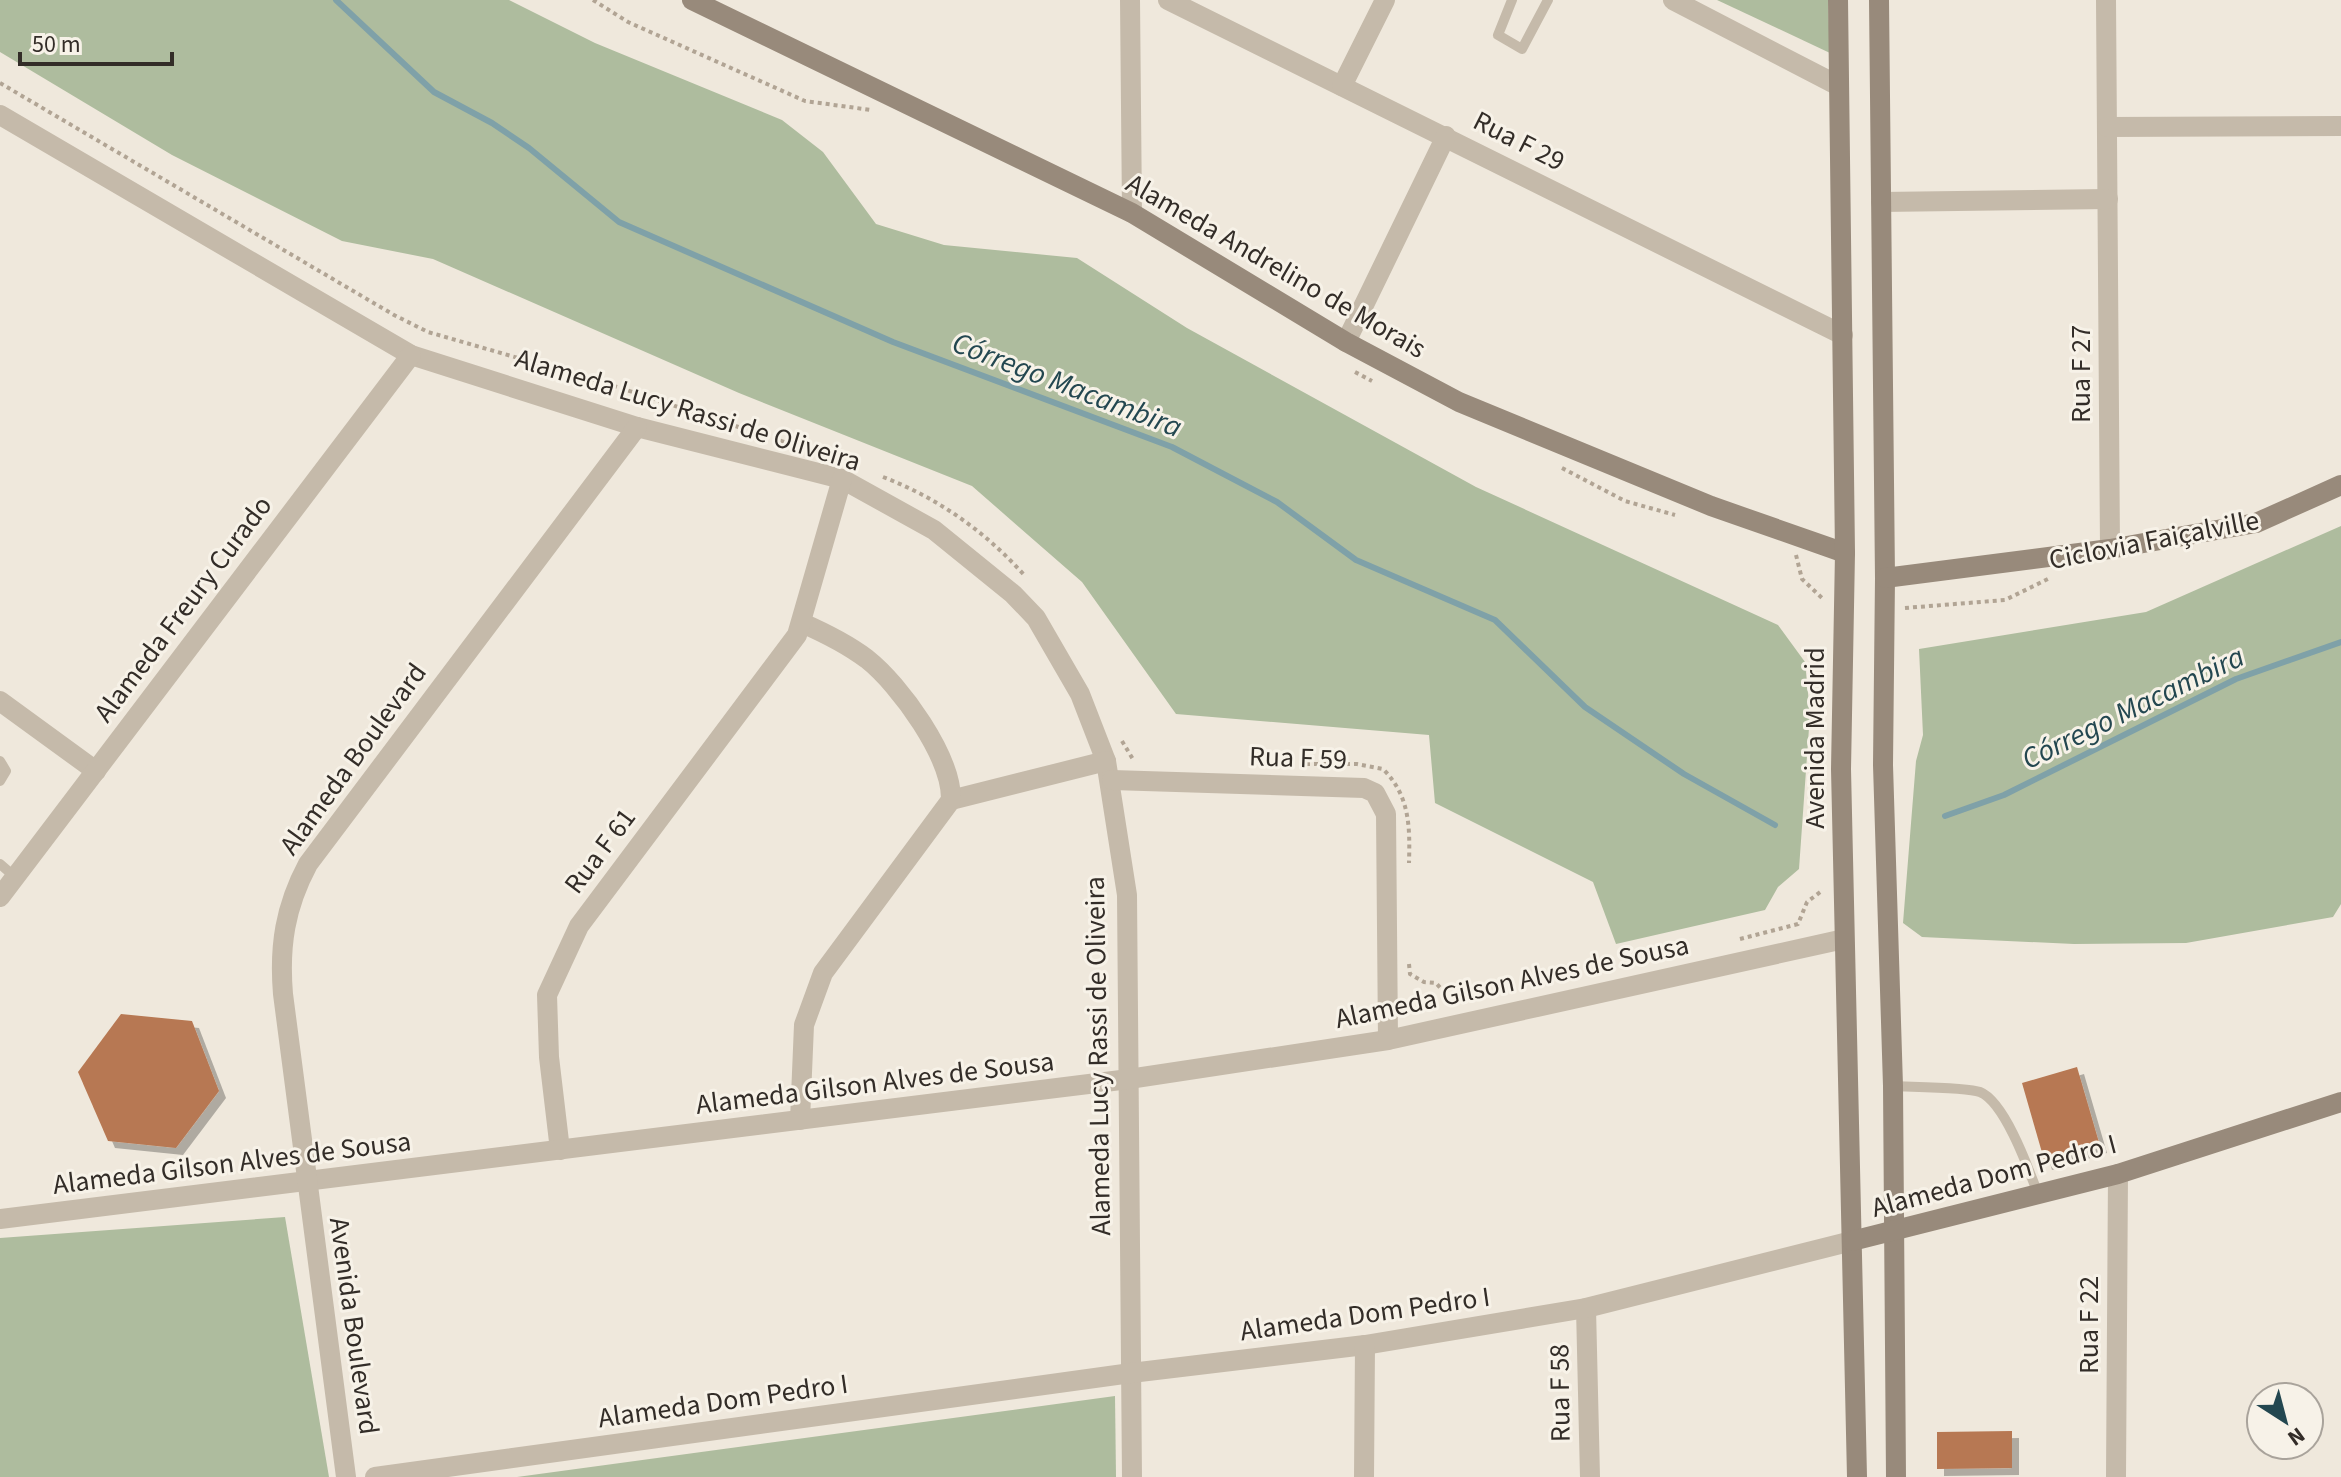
<svg xmlns="http://www.w3.org/2000/svg" width="2341" height="1477" viewBox="0 0 2341 1477" font-family="'Source Sans 3',sans-serif">
<style>
.green{fill:#aebc9e}
.lines{fill:none;stroke-linecap:round;stroke-linejoin:round}
.stream{stroke:#7fa1a8;stroke-width:6}
.building{fill:#b77852;filter:url(#shadow)}
.path{stroke:#b1a494;stroke-width:4;stroke-dasharray:4 4;stroke-linecap:butt}
.lane{stroke:#c5baaa;stroke-width:10}
.street{stroke:#c5baaa;stroke-width:20}
.secondary{stroke:#988a7b;stroke-width:20}
.labels{text-anchor:middle;dominant-baseline:central;stroke-width:6;stroke-linejoin:round;paint-order:stroke}
.street-label{font-size:28px;fill:#332d28;stroke:#f7f2e8}
.water-label{font-size:30px;font-style:italic;fill:#234750;stroke:#f7f2e8}
</style>
<defs>
<filter id="shadow"><feDropShadow dx="7" dy="7" stdDeviation="0" flood-color="#0004"/></filter>
</defs>
<rect width="100%" height="100%" fill="#efe8dc"/>
<g class="green">
<polygon points="0,0 509,0 595,43 782,120 823,152 876,224 944,245 1077,258 1187,328 1476,487 1778,625 1805,662 1810,714 1799,869 1778,887 1765,910 1616,944 1593,882 1435,803 1429,735 1176,714 1082,582 972,486 739,393 433,259 342,241 172,155 0,52"/>
<polygon points="1717,0 1828,0 1830,53"/>
<polygon points="2341,526 2341,904 2333,917 2186,943 2074,944 1922,937 1903,923 1916,761 1923,735 1919,649 2146,612"/>
<polygon points="285,1217 329,1477 0,1477 0,1238"/>
<polygon points="1115,1396 1116,1477 517,1477"/>
</g>
<g class="lines">
<g class="stream">
<polyline points="336,0 434,92 492,123 529,148 619,222 893,342 1172,447 1277,502 1356,560 1495,620 1585,707 1684,774 1775,825"/>
<polyline points="1945,816 2004,795 2236,679 2341,642"/>
</g>
</g>
<g class="building">
<polygon points="121,1014 192,1021 219,1091 176,1148 108,1141 78,1072"/>
<polygon points="2077,1067 2100,1146 2045,1163 2022,1083"/>
<polygon points="2012,1431 2012,1468 1937,1469 1937,1432"/>
</g>
<g class="lines">
<g class="path">
<polyline points="593,0 628,22 805,101 871,110"/>
<polyline points="0,83 394,315 428,332 605,383 784,442"/>
<polyline points="1355,372 1372,381"/>
<polyline points="1562,468 1625,501 1675,515"/>
<path d="M883 477C938 498 986 532 1025 576"/>
<polyline points="1796,555 1802,579 1823,599"/>
<polyline points="1905,608 2005,600 2050,578"/>
<polyline points="1122,741 1134,761"/>
<path d="M1306 764H1357L1383 769C1410 796 1410 827 1409 863"/>
<polyline points="1740,939 1798,924 1807,902 1823,890"/>
<polyline points="1409,964 1410,974 1424,982 1436,983 1455,1004"/>
</g>
<g class="lane">
<polyline points="1512,0 1498,35 1522,49 1548,0"/>
<polyline points="0,761 6,771 0,781"/>
<polyline points="0,864 15,877"/>
<path d="M1893 1086C1910 1087 1967 1087 1980 1092 2005 1102 2029 1170 2038 1194"/>
</g>
<g class="street">
<polyline points="1130,0 1132,213"/>
<polyline points="1168,0 1843,335"/>
<polyline points="1673,0 1839,86"/>
<polyline points="2106,0 2110,549"/>
<polyline points="1342,86 1385,0"/>
<polyline points="0,115 411,355 637,427 842,479 934,530 1013,594 1036,618 1080,694 1106,761 1127,895 1132,1477"/>
<polyline points="2107,127 2341,126"/>
<polyline points="1881,202 2108,199"/>
<polyline points="1346,342 1446,136"/>
<polyline points="0,701 96,771"/>
<polyline points="1112,780 1364,788 1375,793 1386,814 1388,1040"/>
<polyline points="951,800 1106,761"/>
<polyline points="0,897 411,355"/>
<path d="M800 1120 804 1025 823 973 951 800C952 757 900 685 867 659 847 644 825 633 802 623"/>
<polyline points="560,1150 549,1057 547,995 579,926 797,635 842,479"/>
<polyline points="0,1219 1129,1079 1388,1040 1844,939"/>
<polyline points="1586,1308 1590,1477"/>
<path d="M346 1477 283 994C279 946 285 907 308 864L637 427"/>
<polyline points="375,1477 1131,1373 1365,1345 1586,1308 1852,1241"/>
<polyline points="1364,1477 1365,1345"/>
<polyline points="2116,1477 2118,1174"/>
</g>
<g class="secondary">
<polyline points="692,0 1132,213 1346,342 1459,402 1711,506 1845,553"/>
<polyline points="1838,0 1845,553 1841,769 1857,1477"/>
<polyline points="1879,0 1885,578 1883,765 1893,1086 1896,1477"/>
<polyline points="1885,578 2110,549 2256,523 2341,485"/>
<polyline points="1852,1241 2118,1174 2341,1102"/>
</g>
</g>
<g class="labels">
<g class="street-label">
<text transform="translate(1519 141) rotate(27)">Rua F 29</text>
<text transform="translate(1276 266) rotate(30)">Alameda Andrelino de Morais</text>
<text transform="translate(2081 374) rotate(-90)">Rua F 27</text>
<text transform="translate(688 410) rotate(17)">Alameda Lucy Rassi de Oliveira</text>
<text transform="translate(2154 540) rotate(-11)">Ciclovia Faiçalville</text>
<text transform="translate(183 609) rotate(-53)">Alameda Freury Curado</text>
<text transform="translate(1815 738) rotate(-90)">Avenida Madrid</text>
<text transform="translate(1298 758) rotate(2)">Rua F 59</text>
<text transform="translate(353 759) rotate(-54)">Alameda Boulevard</text>
<text transform="translate(600 851) rotate(-53)">Rua F 61</text>
<text transform="translate(1512 982) rotate(-12)">Alameda Gilson Alves de Sousa</text>
<text transform="translate(1098 1056) rotate(-91)">Alameda Lucy Rassi de Oliveira</text>
<text transform="translate(875 1083) rotate(-7)">Alameda Gilson Alves de Sousa</text>
<text transform="translate(232 1163) rotate(-7)">Alameda Gilson Alves de Sousa</text>
<text transform="translate(1994 1176) rotate(-15)">Alameda Dom Pedro I</text>
<text transform="translate(1365 1314) rotate(-8)">Alameda Dom Pedro I</text>
<text transform="translate(2089 1325) rotate(-90)">Rua F 22</text>
<text transform="translate(354 1326) rotate(82)">Avenida Boulevard</text>
<text transform="translate(1560 1393) rotate(-91)">Rua F 58</text>
<text transform="translate(723 1401) rotate(-8)">Alameda Dom Pedro I</text>
</g>
<g class="water-label">
<text transform="translate(1067 385) rotate(21)">Córrego Macambira</text>
<text transform="translate(2133 708) rotate(-26)">Córrego Macambira</text>
</g>
</g>
<g transform="translate(2285 1421) rotate(144)"><circle r="38" fill="#f7f2e8" stroke="#a9a39b" stroke-width="2"/>
<path d="M0-6L14 30L0 20L-14 30Z" fill="#234750"/>
<text y="-12" font-size="22" font-weight="bold" text-anchor="middle" fill="#332d28">N</text>
</g>
<path d="M20 52v12h152v-12" fill="none" stroke="#332d28" stroke-width="4"/>
<text x="32" y="52" font-size="24" fill="#332d28" stroke="#f7f2e8" stroke-width="6" paint-order="stroke">50 m</text>
</svg>
